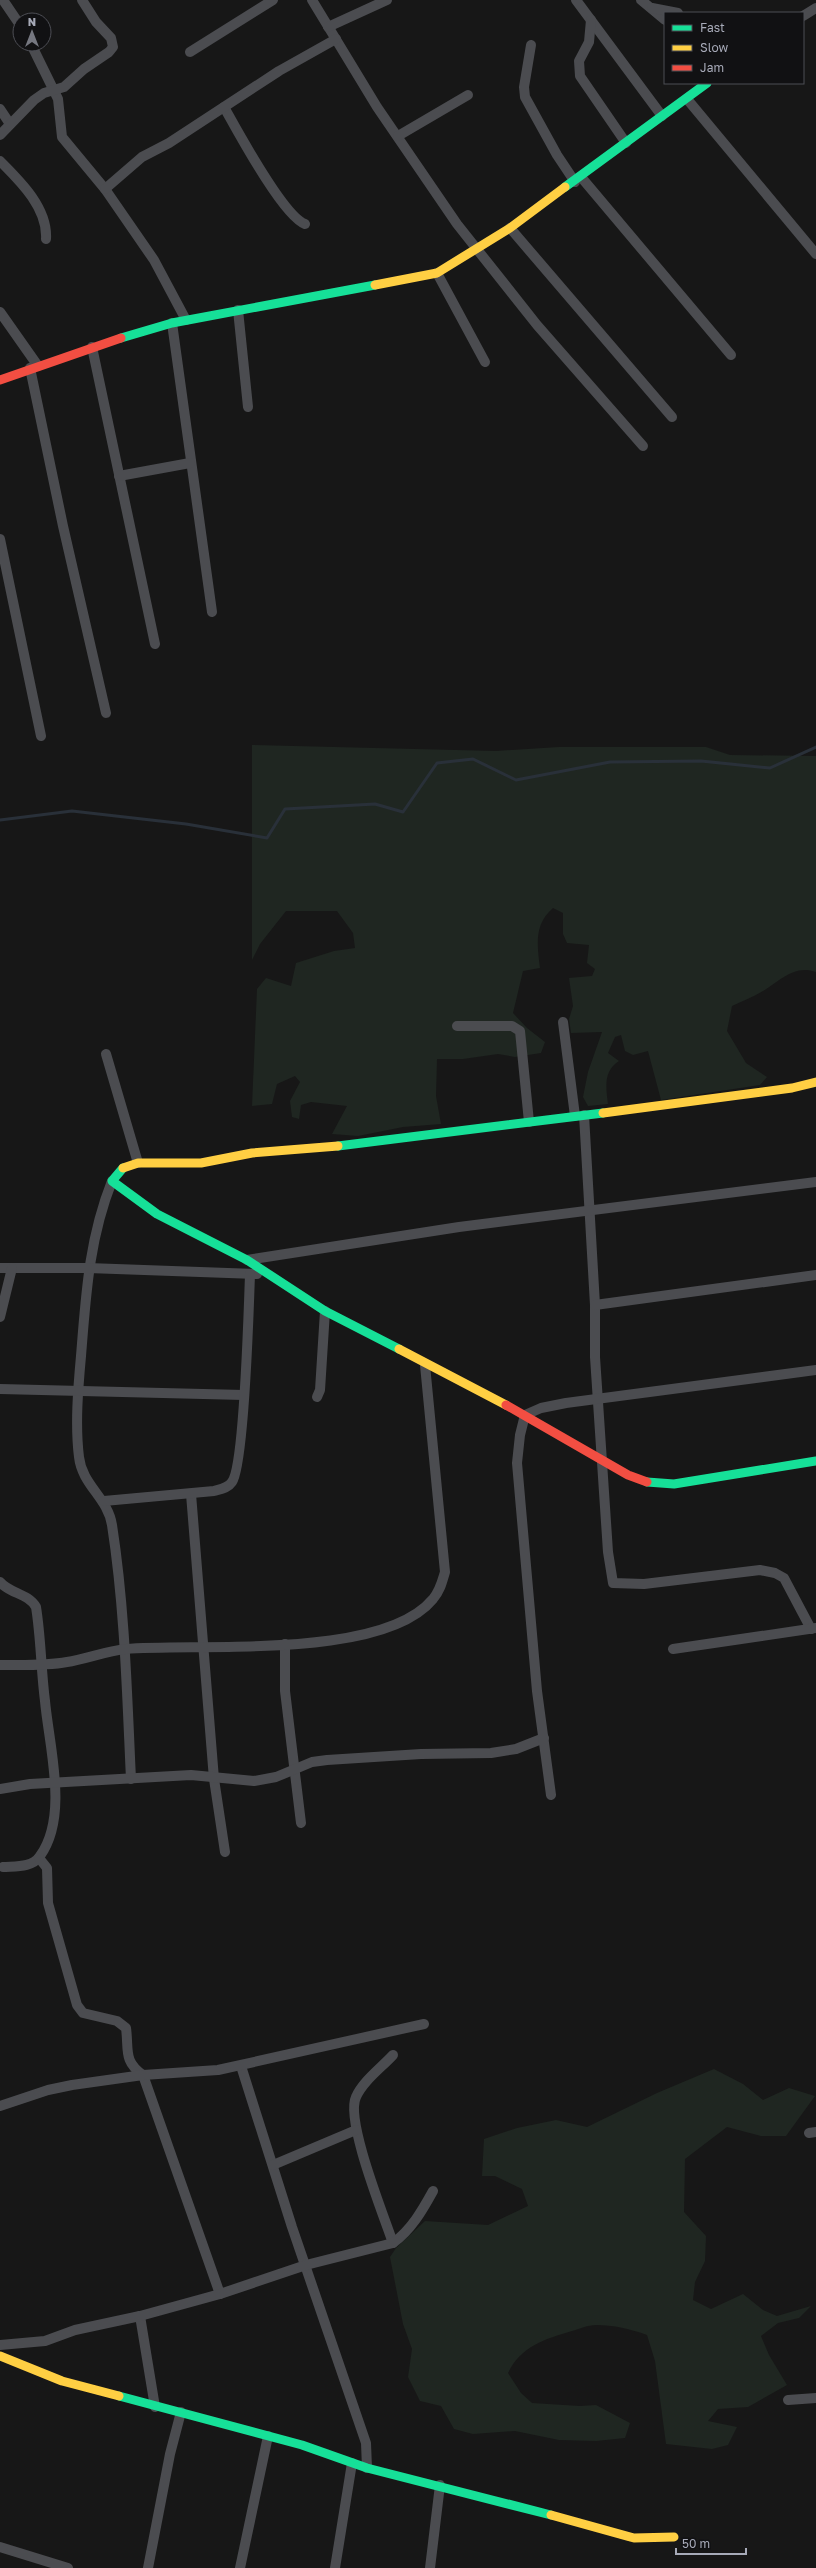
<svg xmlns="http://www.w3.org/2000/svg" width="816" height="2568" viewBox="0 0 816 2568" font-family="'Golos Text',sans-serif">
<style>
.green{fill:#1f2621}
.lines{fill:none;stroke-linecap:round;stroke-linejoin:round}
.stream{stroke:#293039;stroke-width:3}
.street{stroke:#4b4c50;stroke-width:10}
.fast{stroke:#16e098;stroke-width:9}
.slow{stroke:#ffcf43;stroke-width:9}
.jam{stroke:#f24e42;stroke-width:9}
</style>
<rect width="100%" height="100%" fill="#171717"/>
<g class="green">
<path d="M252 745 496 751 559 747H706L730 755 816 756V972C794 964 780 981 763 991 753 997 742 1001 732 1006L727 1031 746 1063 767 1077 760 1085 661 1100 648 1051 633 1055 625 1051 621 1035 615 1037 608 1053 619 1061C603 1071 606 1088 608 1104L588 1106 583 1097 588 1072 602 1032 571 1033 569 1019 573 1006 569 978 592 976 595 969 587 963 589 945 567 943 563 934V913L553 908C534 924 537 945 540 968L523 971 513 1013 527 1028 545 1042 541 1053 515 1057 498 1054 463 1059H437L436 1096 441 1124 403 1127 358 1136 332 1134 347 1106 311 1102 301 1105 299 1119 292 1117 290 1101 300 1082 295 1076 277 1084 272 1104 252 1106 257 989 266 978 291 986 296 963 334 951 355 948 353 933 337 911H286L260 944 252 960Z"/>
<path d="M714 2069 743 2084 763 2100 789 2088 815 2096 786 2136H761L727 2127 685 2159 684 2212 706 2236 705 2261 695 2282 693 2300 711 2309 743 2294 763 2310 777 2316 811 2306 799 2318 778 2323 761 2336 769 2355 787 2385 748 2407 718 2409 708 2421 737 2427 728 2445 712 2449 666 2444 655 2361 647 2335C631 2329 613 2325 596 2325 588 2325 579 2329 572 2331 545 2339 521 2346 508 2373L521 2393 532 2403 580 2406 596 2405 630 2423 625 2438 596 2441 559 2440 515 2431 473 2434 454 2429 441 2406 420 2401 408 2377 412 2349 403 2324 390 2257 396 2248 425 2221 488 2225 528 2206 522 2189 495 2176H482L484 2139 517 2128 556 2120 587 2127 657 2093Z"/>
</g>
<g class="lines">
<polyline class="stream" points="0,820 72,811 186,824 267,838 285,809 375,804 403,812 437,763 473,759 516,780 610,762 701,761 770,768 816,747"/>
<g class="street">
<polyline points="3,0 20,25"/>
<polyline points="312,0 377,107 457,224 537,325 643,446"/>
<polyline points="576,0 662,116"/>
<polyline points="641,0 665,20"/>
<polyline points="652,8 678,13"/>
<polyline points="803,16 816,8"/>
<polyline points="591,20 589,42 579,61 580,76 626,143"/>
<polyline points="328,27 387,0"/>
<polyline points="31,44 58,99 62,137 105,189 154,260 186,320"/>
<polyline points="531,45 524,87 525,97 557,155 575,182"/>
<polyline points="190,52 273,0"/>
<polyline points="687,99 816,254"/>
<path d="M224 107C237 130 283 216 305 224"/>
<polyline points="0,109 10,124"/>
<polyline points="0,135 34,100 44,93 64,87 84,69 109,52 113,47 111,38 96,22 82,0"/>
<polyline points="398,136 468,95"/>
<path d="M0 161C20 181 48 208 46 239"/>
<polyline points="581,177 731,355"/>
<polyline points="105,189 142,157 169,143 279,71 336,39"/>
<polyline points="510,228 672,417"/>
<polyline points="437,273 485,362"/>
<polyline points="238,310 248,407"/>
<polyline points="0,312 38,366"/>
<polyline points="172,323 212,612"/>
<polyline points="92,347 155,644"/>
<polyline points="30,368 63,526 106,713"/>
<polyline points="119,476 190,463"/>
<polyline points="0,539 41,736"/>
<polyline points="563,1022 575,1116"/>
<polyline points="457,1026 512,1026 520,1031 529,1122"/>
<polyline points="106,1054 138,1163"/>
<polyline points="584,1115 595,1305 595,1357 608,1552 613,1583 644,1584 760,1570 775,1573 784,1578 811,1629"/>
<path d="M112 1181C89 1239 86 1294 81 1356 78 1389 75 1425 79 1457 82 1485 108 1498 112 1525 125 1609 127 1695 131 1779"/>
<polyline points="247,1260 459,1227 816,1182"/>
<polyline points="0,1268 88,1268 257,1274"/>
<polyline points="595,1305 816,1275"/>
<polyline points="0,1317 12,1268"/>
<polyline points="0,1389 244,1395"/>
<polyline points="317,1397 320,1390 325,1311"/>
<polyline points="191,1494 214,1779 225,1852"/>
<path d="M104 1501 214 1491C221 1489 228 1488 232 1482 244 1466 249 1304 250 1274"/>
<path d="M0 1582C10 1594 28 1593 36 1607 41 1638 41 1670 45 1701 49 1746 69 1816 40 1856 32 1868 15 1866 3 1867"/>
<polyline points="285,1644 285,1691 301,1823"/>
<polyline points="673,1649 816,1628"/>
<path d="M0 1665C22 1665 45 1666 67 1662 86 1659 106 1651 126 1649 201 1643 383 1660 433 1599 440 1591 442 1582 445 1572L425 1365"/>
<polyline points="0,1789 30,1784 191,1775 254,1781 276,1777 312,1762 327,1760 421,1754 491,1753 516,1749 544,1738"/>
<polyline points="551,1795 537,1691 517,1463 520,1435 525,1415 541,1408 566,1403 816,1370"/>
<path d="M39 1858 47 1868 48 1903 77 2005 83 2013 117 2021 126 2028C129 2050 123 2061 143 2075L220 2294"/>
<path d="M393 2055C381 2068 363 2081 356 2097 345 2120 384 2216 393 2243"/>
<polyline points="241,2066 292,2227 366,2443 367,2468"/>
<polyline points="0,2106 48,2090 72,2085 143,2075 218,2070 424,2024"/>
<polyline points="809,2133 816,2132"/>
<polyline points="273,2165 356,2130"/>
<polyline points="140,2316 155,2407"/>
<path d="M0 2345 45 2341 75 2330 140 2316 220 2294 306 2265 393 2243C411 2230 422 2211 433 2191"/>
<polyline points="788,2400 816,2398"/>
<polyline points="0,2547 68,2568"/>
<polyline points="148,2568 170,2454 181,2412"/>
<polyline points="240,2568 268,2436"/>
<polyline points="335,2568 352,2463"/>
<polyline points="430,2568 440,2485"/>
</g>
<g class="fast">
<polyline points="565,187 707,83"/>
<polyline points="121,338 172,323 375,285"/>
<polyline points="338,1146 603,1113"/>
<polyline points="123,1168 112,1181 157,1214 247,1260 325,1311 399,1349"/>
<polyline points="647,1482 674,1484 816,1461"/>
<polyline points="119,2396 302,2445 367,2468 551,2515"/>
</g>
<g class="slow">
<polyline points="375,285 437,273 510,228 565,187"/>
<polyline points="603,1113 792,1088 816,1082"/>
<polyline points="123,1168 138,1163 201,1163 252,1153 338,1146"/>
<polyline points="399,1349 506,1405"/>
<polyline points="0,2356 62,2381 119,2396"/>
<polyline points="551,2515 634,2538 674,2537"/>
</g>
<g class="jam">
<polyline points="0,380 121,338"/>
<polyline points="506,1405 628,1475 647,1482"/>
</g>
</g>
<rect x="664" y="12" width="140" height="72" fill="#111113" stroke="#4d4e55"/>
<rect x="672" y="25" width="20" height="6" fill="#16e098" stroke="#4d4e55"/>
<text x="700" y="32" font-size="12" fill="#a7aab8">Fast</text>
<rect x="672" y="45" width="20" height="6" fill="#ffcf43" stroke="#4d4e55"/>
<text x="700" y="52" font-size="12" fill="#a7aab8">Slow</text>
<rect x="672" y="65" width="20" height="6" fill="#f24e42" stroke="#4d4e55"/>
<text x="700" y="72" font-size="12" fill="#a7aab8">Jam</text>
<g transform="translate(32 32)"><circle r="19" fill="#111113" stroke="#4d4e55"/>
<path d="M0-3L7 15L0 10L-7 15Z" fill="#757780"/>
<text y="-6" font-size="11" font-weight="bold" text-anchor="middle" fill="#a7aab8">N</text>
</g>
<path d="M676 2548v6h70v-6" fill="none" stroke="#a7aab8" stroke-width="2"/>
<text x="682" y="2548" font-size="12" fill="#a7aab8" stroke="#111113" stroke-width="3" paint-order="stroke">50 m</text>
</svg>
